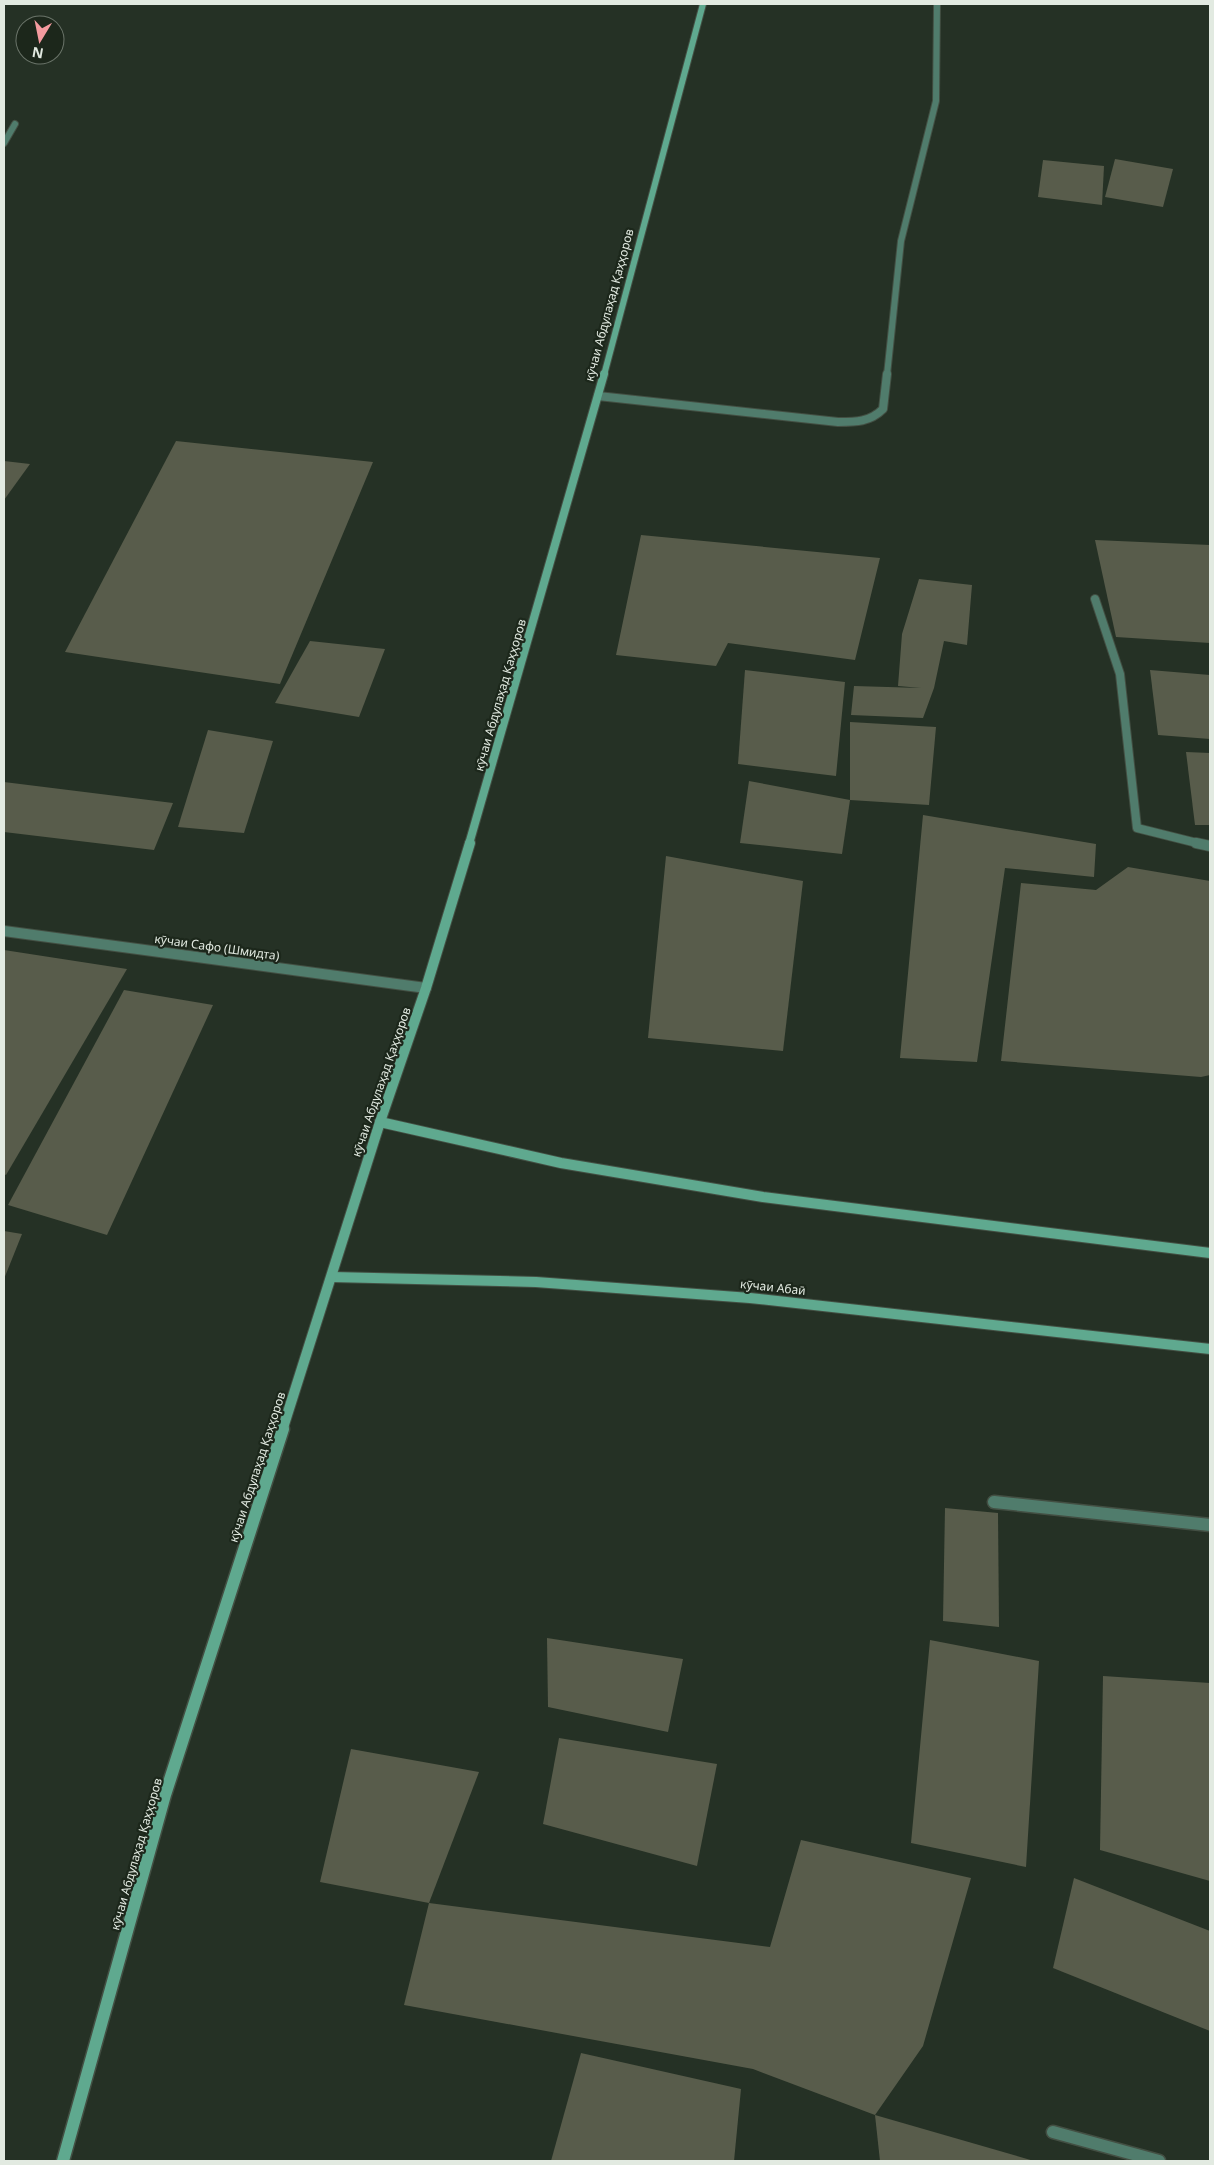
<svg xmlns="http://www.w3.org/2000/svg" width="1214" height="2165" viewBox="0 0 1214 2165" font-family="'Noto Sans',sans-serif">
<style>
.building{fill:#585c4b}
.lines{fill:none;stroke-linecap:round;stroke-linejoin:round}
.minor-far3-casing{stroke:#434f43;stroke-width:8}
.minor-far2-casing{stroke:#434f43;stroke-width:10}
.minor-far1-casing{stroke:#434f43;stroke-width:12}
.minor-casing{stroke:#434f43;stroke-width:15}
.tertiary-casing{stroke:#434f43;stroke-width:12}
.secondary-far3-casing{stroke:#434f43;stroke-width:8}
.secondary-far2-casing{stroke:#434f43;stroke-width:10}
.secondary-far1-casing{stroke:#434f43;stroke-width:12}
.secondary-casing{stroke:#434f43;stroke-width:15}
.minor-far3{stroke:#507c6c;stroke-width:6}
.minor-far2{stroke:#507c6c;stroke-width:8}
.minor-far1{stroke:#507c6c;stroke-width:10}
.minor{stroke:#507c6c;stroke-width:12}
.tertiary{stroke:#507c6c;stroke-width:10}
.secondary-far3{stroke:#5fa98f;stroke-width:6}
.secondary-far2{stroke:#5fa98f;stroke-width:8}
.secondary-far1{stroke:#5fa98f;stroke-width:10}
.secondary{stroke:#5fa98f;stroke-width:12}
.labels{text-anchor:middle;dominant-baseline:central;stroke-width:4.5;stroke-linejoin:round;paint-order:stroke}
.street-label{font-size:12px;fill:#e2eae1;stroke:#1c271b}
</style>
<rect width="100%" height="100%" fill="#253125"/>
<g class="building">
<polygon points="1115,159 1173,169 1163,207 1105,197"/>
<polygon points="1043,160 1104,166 1102,205 1038,197"/>
<polygon points="176,441 373,462 280,684 65,652"/>
<polygon points="4,461 30,464 4,500"/>
<polygon points="641,535 880,558 855,660 728,643 716,666 616,655"/>
<polygon points="1095,540 1210,545 1210,643 1116,637"/>
<polygon points="919,579 972,585 967,645 944,641 934,688 923,718 851,715 854,686 921,688 898,686 902,634"/>
<polygon points="310,641 385,649 359,717 275,703"/>
<polygon points="745,670 845,682 836,776 738,764"/>
<polygon points="1150,670 1210,675 1210,739 1158,735"/>
<polygon points="850,722 936,727 929,805 850,800"/>
<polygon points="208,730 273,741 244,833 178,827"/>
<polygon points="1186,752 1210,753 1210,825 1195,825"/>
<polygon points="749,781 850,800 842,854 740,843"/>
<polygon points="4,782 173,803 154,850 4,832"/>
<polygon points="923,815 1096,844 1094,877 1005,868 977,1062 900,1058"/>
<polygon points="666,856 803,881 783,1051 648,1038"/>
<polygon points="1128,867 1210,881 1210,1075 1201,1077 1001,1061 1021,883 1096,890"/>
<polygon points="4,950 127,969 6,1175 4,1174"/>
<polygon points="124,990 213,1005 107,1235 8,1205"/>
<polygon points="4,1231 22,1234 4,1279"/>
<polygon points="945,1508 998,1513 999,1627 943,1621"/>
<polygon points="547,1638 683,1659 668,1732 548,1707"/>
<polygon points="930,1640 1039,1661 1026,1867 911,1843"/>
<polygon points="1103,1676 1210,1683 1210,1881 1100,1850"/>
<polygon points="559,1738 717,1764 697,1866 543,1824"/>
<polygon points="351,1749 479,1772 429,1903 320,1882"/>
<polygon points="801,1840 971,1878 923,2046 875,2115 753,2069 404,2005 429,1903 770,1947"/>
<polygon points="1074,1878 1210,1931 1210,2031 1053,1968"/>
<polygon points="581,2053 741,2089 734,2161 551,2161"/>
<polygon points="875,2115 1034,2161 880,2161"/>
</g>
<g class="lines">
<g class="minor-far3-casing">
<g id="minor-far3">
<polyline points="4,143 15,124"/>
<polyline points="887,375 901,241 936,101 937,4"/>
</g>
</g>
<g class="minor-far2-casing">
<g id="minor-far2">
<path d="M598 396 838 422C856 422 870 422 883 409L887 374"/>
<polyline points="1095,599 1120,674 1137,828 1201,844"/>
</g>
</g>
<g class="minor-far1-casing">
<polyline id="minor-far1" points="1196,843 1210,846"/>
</g>
<g class="minor-casing">
<g id="minor">
<polyline points="994,1502 1210,1525"/>
<polyline points="1053,2132 1159,2161"/>
</g>
</g>
<g class="tertiary-casing">
<polyline id="tertiary" points="4,931 426,988"/>
</g>
<g class="secondary-far3-casing">
<polyline id="secondary-far3" points="604,375 703,4"/>
</g>
<g class="secondary-far2-casing">
<polyline id="secondary-far2" points="469,844 604,374"/>
</g>
<g class="secondary-far1-casing">
<g id="secondary-far1">
<polyline points="380,1122 561,1163 763,1197 1210,1253"/>
<polyline points="332,1277 536,1282 750,1298 1210,1349"/>
<polyline points="282,1431 380,1122 426,988 470,843"/>
</g>
</g>
<g class="secondary-casing">
<polyline id="secondary" points="63,2161 165,1795 283,1429"/>
</g>
<use href="#minor-far3" class="minor-far3"/>
<use href="#minor-far2" class="minor-far2"/>
<use href="#minor-far1" class="minor-far1"/>
<use href="#minor" class="minor"/>
<use href="#tertiary" class="tertiary"/>
<use href="#secondary-far3" class="secondary-far3"/>
<use href="#secondary-far2" class="secondary-far2"/>
<use href="#secondary-far1" class="secondary-far1"/>
<use href="#secondary" class="secondary"/>
</g>
<g class="labels">
<g class="street-label">
<text transform="translate(609 305) rotate(-75)">кӯчаи Абдулаҳад Қаҳҳоров</text>
<text transform="translate(500 695) rotate(-74)">кӯчаи Абдулаҳад Қаҳҳоров</text>
<text transform="translate(217 947) rotate(8)">кӯчаи Сафо (Шмидта)</text>
<text transform="translate(381 1082) rotate(-71)">кӯчаи Абдулаҳад Қаҳҳоров</text>
<text transform="translate(773 1287) rotate(6)">кӯчаи Абаӣ</text>
<text transform="translate(257 1467) rotate(-72)">кӯчаи Абдулаҳад Қаҳҳоров</text>
<text transform="translate(136 1854) rotate(-74)">кӯчаи Абдулаҳад Қаҳҳоров</text>
</g>
</g>
<rect width="1214" height="2165" fill="none" stroke="#e2eae1" stroke-width="10"/>
<g transform="translate(40 40) rotate(190)"><circle r="24" fill="#1c271b" stroke="#6b756a"/>
<path d="M0-4L9 19L0 12L-9 19Z" fill="#f49b9f"/>
<text y="-8" font-size="14" font-weight="bold" text-anchor="middle" fill="#e2eae1">N</text>
</g>
</svg>
